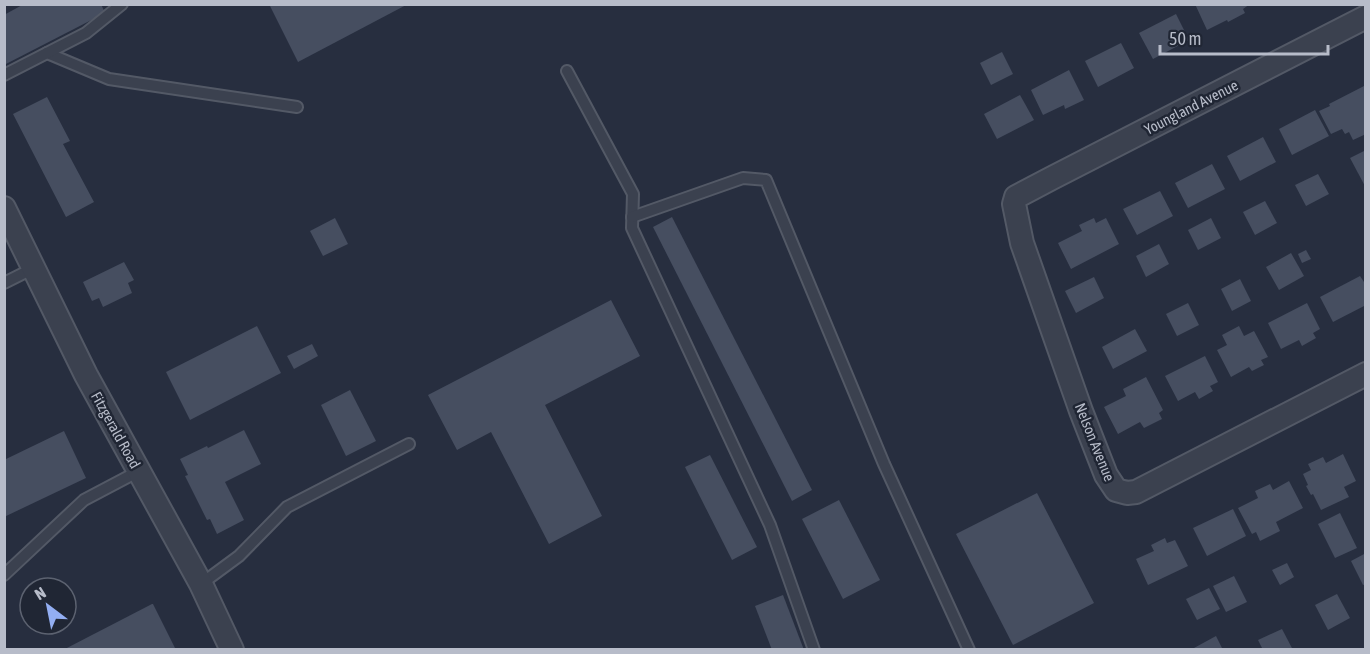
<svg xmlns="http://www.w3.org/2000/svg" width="1370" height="654" viewBox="0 0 1370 654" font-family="'Asap Condensed',sans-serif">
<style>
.building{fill:#464e60}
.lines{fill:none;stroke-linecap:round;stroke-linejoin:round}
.lane-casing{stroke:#535966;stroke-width:14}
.street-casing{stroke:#535966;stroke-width:26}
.lane{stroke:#3b414f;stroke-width:10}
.street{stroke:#3b414f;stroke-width:22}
.labels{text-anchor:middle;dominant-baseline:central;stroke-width:5;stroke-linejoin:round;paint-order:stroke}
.street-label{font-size:15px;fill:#b7bcc9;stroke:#202634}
</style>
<rect width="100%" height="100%" fill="#272e3f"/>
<g class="building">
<polygon points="24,4 101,4 105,13 4,65 4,15"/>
<polygon points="269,4 408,4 298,62"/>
<polygon points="1195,4 1250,4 1243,9 1245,13 1228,22 1227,20 1207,30"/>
<polygon points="1176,14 1189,40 1153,59 1139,33"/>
<polygon points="1121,43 1134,68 1098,87 1085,61"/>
<polygon points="1002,52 1013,74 991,85 980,63"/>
<polygon points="1069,70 1084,100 1065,109 1064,105 1043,115 1031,90"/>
<polygon points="1366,85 1366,134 1353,140 1349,132 1345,134 1342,129 1331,134 1319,111 1330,106 1329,104"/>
<polygon points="1020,95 1034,120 997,139 984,114"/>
<polygon points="47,97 70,141 63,144 94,202 66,217 13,114"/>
<polygon points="1315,110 1329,136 1292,155 1279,129"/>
<polygon points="1263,137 1276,162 1240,181 1227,156"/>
<polygon points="1366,150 1366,188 1350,158"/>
<polygon points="1212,164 1225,189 1188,208 1175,183"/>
<polygon points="1318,174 1329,194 1306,206 1295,185"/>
<polygon points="1160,191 1173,216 1137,235 1123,209"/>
<polygon points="1265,201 1277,223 1255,235 1243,212"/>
<polygon points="672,217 812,490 792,501 653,227"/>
<polygon points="335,218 348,244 323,256 310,231"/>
<polygon points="1094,218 1096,223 1106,218 1119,244 1071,269 1058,243 1082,231 1079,225"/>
<polygon points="1211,218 1221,238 1198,250 1188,230"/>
<polygon points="1159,244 1169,264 1146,277 1136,256"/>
<polygon points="1306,250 1311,259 1302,263 1298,254"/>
<polygon points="1291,253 1304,276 1279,290 1266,267"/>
<polygon points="124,262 134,280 128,283 132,293 103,307 99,298 92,301 83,282"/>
<polygon points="1360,276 1366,285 1366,305 1333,322 1320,297"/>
<polygon points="1094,277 1104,298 1076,313 1065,291"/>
<polygon points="1240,279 1251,301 1232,311 1221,289"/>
<polygon points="611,300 640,356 545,405 602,516 549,544 491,432 457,450 428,395"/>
<polygon points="1188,303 1199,325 1177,336 1166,314"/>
<polygon points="1307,303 1320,329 1313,333 1316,338 1302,346 1299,340 1281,349 1268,323"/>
<polygon points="257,326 281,373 190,420 166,372"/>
<polygon points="1239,326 1244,336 1254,331 1268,357 1261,360 1264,365 1252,371 1249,367 1231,377 1217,350 1227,345 1222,335"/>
<polygon points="1135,329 1147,351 1113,369 1102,347"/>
<polygon points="312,344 318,356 294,369 287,356"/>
<polygon points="1205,356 1218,382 1210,386 1213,391 1199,399 1195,392 1178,401 1165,376"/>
<polygon points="1146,377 1163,410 1159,413 1162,419 1144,428 1140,422 1118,434 1104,407 1126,396 1123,389"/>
<polygon points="350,390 376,441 346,456 321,405"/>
<polygon points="244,430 261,464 225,482 244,520 217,534 210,519 207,520 185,476 188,475 180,459 207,446 208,448"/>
<polygon points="64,431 86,478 4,517 4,460"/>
<polygon points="1343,454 1356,481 1344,487 1349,497 1321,510 1313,494 1311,495 1306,486 1308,485 1303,474 1311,470 1308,464 1323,457 1326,463"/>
<polygon points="710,455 757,547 732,560 685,467"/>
<polygon points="1289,481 1303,508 1276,522 1280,531 1260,541 1256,532 1252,534 1238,508 1258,498 1255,491 1268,485 1270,484 1273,490"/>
<polygon points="1037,493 1094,603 1013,645 956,534"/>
<polygon points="839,500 880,580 843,599 802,519"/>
<polygon points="1233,509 1246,536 1207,556 1193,528"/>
<polygon points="1340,513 1357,548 1335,558 1318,524"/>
<polygon points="1165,538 1167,543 1175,540 1188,566 1148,585 1136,559 1154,551 1151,545"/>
<polygon points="1366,553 1366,584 1363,585 1351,561"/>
<polygon points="1287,563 1294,577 1280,585 1272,570"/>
<polygon points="1234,576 1247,602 1226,612 1213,586"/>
<polygon points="1209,588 1220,609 1197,620 1186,599"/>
<polygon points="1337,594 1350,618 1328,630 1315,605"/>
<polygon points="783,595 804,650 772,650 755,606"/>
<polygon points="153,604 176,650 63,650 152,604"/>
<polygon points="1282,629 1293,650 1263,650 1258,640"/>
<polygon points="1216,636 1223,650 1194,650 1194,648"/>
</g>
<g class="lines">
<g class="lane-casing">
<g id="lane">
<polyline points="47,53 109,79 297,107"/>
<polyline points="567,71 633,194 632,228 770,525 814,650"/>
<polyline points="4,75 86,33 122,4"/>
<polyline points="632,217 743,178 766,180 884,464 969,650"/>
<polyline points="4,283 34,268"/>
<polyline points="4,575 84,500 139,471"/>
<polyline points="201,584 239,556 287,507 409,444"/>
</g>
</g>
<g class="street-casing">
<g id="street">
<polyline points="1366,17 1052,178 1016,197 1014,204 1022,243 1081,411 1106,475 1116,490 1127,493 1136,492 1366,374"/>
<polyline points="4,208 86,375 201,584 232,650"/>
</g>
</g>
<use href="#lane" class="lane"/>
<use href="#street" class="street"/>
</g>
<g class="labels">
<g class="street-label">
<text transform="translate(1191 107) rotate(-27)">Youngland Avenue</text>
<text transform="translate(116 430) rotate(61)">Fitzgerald Road</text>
<text transform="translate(1095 442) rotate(68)">Nelson Avenue</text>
</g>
</g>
<rect width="1370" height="654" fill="none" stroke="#b7bcc9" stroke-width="12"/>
<g transform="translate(48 606) rotate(328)"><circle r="28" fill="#202634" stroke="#5c6270" stroke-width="1.5"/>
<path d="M0-4.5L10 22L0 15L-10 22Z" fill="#93aef2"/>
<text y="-9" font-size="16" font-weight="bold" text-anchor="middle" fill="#b7bcc9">N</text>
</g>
<path d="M1160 45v9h168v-9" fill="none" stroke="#b7bcc9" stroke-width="3"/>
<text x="1169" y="45" font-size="18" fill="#b7bcc9" stroke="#202634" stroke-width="4.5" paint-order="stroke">50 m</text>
</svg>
